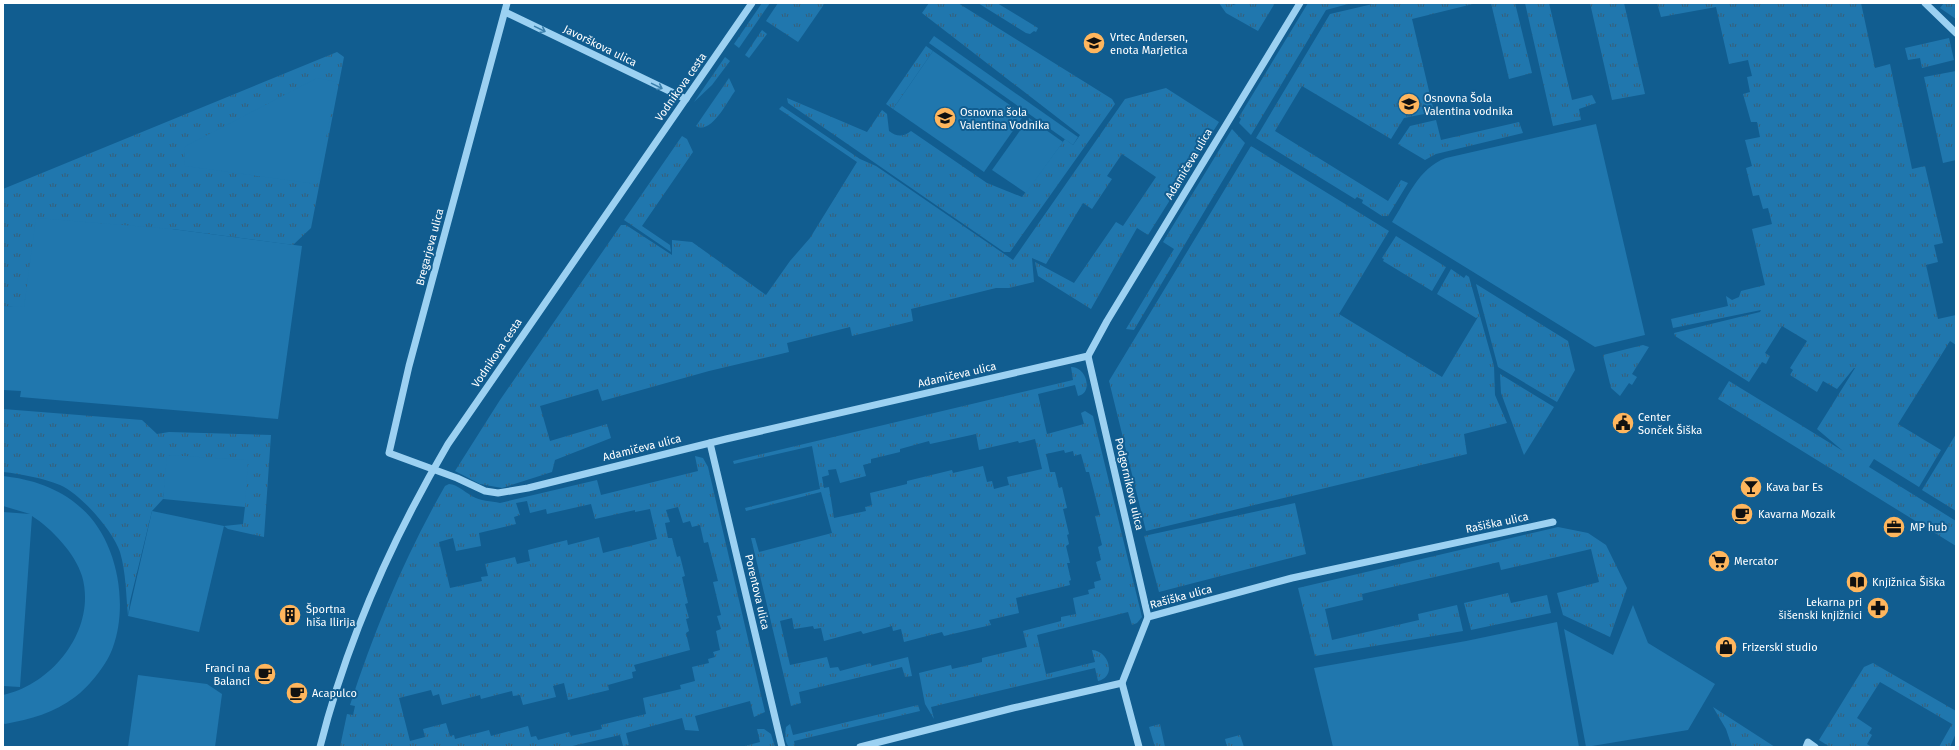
<svg xmlns="http://www.w3.org/2000/svg" width="1959" height="750" viewBox="0 0 1959 750" font-family="'Fira Sans',sans-serif">
<style>
.grass{fill:url(#grass-tufts);fill-rule:evenodd}
.park{fill:#2077ae}
.lines{fill:none;stroke-linecap:round;stroke-linejoin:round}
.minor{stroke:#9cd1f2;stroke-width:7}
.oneway{stroke:#3b80ad}
.labels{text-anchor:middle;dominant-baseline:central;stroke-width:4;stroke-linejoin:round;paint-order:stroke}
.poi-label{font-size:11px;fill:#fff;stroke:#115d90;text-anchor:start}
.street-label{font-size:11px;fill:#fff;stroke:#115d90}
</style>
<defs>
<pattern id="grass-tufts" width="24" height="20" patternUnits="userSpaceOnUse"><rect width="24" height="20" fill="#2077ae"/><path d="M3 7l-1-3M5 7V3M7 7l1-3M15 17l-1-3M17 17v-4M19 17l1-3" fill="none" stroke="#385f78"/></pattern>
</defs>
<rect width="100%" height="100%" fill="#115d90"/>
<g class="grass">
<polygon points="762,3 770,3 739,48 734,44"/>
<polygon points="778,3 825,3 798,42 766,21"/>
<path d="M929 3H958L1112 99 1115 104 1010 252H1004L788 103 787 98 867 132 882 110 887 114 889 131C897 137 903 137 911 131L987 183 1022 197 1065 139 1073 145 1080 135 922 13Z"/>
<polygon points="978,3 997,3 1038,28 1036,32 1034,31 1030,34 1026,33"/>
<polygon points="1219,3 1232,3 1233,5 1239,3 1275,3 1258,31 1226,13"/>
<polygon points="1308,3 1352,3 1326,10 1251,135 1239,123 1241,119 1239,117"/>
<polygon points="1377,3 1477,3 1412,19 1434,112 1404,118 1391,139 1302,86 1275,131 1388,201 1401,180 1408,183 1388,216 1382,216 1362,203 1363,200 1357,197 1355,199 1256,138 1330,14"/>
<polygon points="1491,3 1515,3 1532,73 1509,79"/>
<polygon points="1525,3 1549,3 1572,100 1592,95 1596,103 1579,109 1581,120 1553,126"/>
<polygon points="1590,3 1624,3 1645,94 1612,100"/>
<polygon points="1657,3 1861,3 1875,68 1890,64 1912,169 1925,166 1943,243 1934,245 1938,262 1926,265 1938,319 1956,315 1956,345 1950,341 1898,424 1941,450 1919,487 1874,459 1869,467 1956,521 1956,546 1718,399 1729,381 1843,451 1817,429 1855,368 1854,368 1837,389 1823,381 1817,392 1790,375 1793,370 1790,368 1807,341 1782,326 1765,353 1770,356 1766,364 1762,362 1749,382 1675,336 1674,333 1760,312 1761,310 1673,328 1671,319 1728,306 1726,296 1732,300 1739,297 1741,291 1765,285 1752,229 1772,224 1768,208 1763,209 1759,195 1753,196 1746,168 1752,166 1745,140 1760,137 1757,122 1751,122 1743,94 1750,92 1747,77 1752,76 1748,60 1729,64 1716,7 1661,17"/>
<polygon points="1944,3 1956,4 1956,19 1940,8"/>
<polygon points="762,30 767,34 749,58 745,55"/>
<polygon points="1949,38 1954,60 1922,68 1920,58 1908,60 1905,48"/>
<polygon points="926,46 933,51 893,109 886,104"/>
<polygon points="337,52 344,57 311,228 293,245 172,229 24,308 3,306 3,189"/>
<polygon points="725,57 730,61 712,85 694,102"/>
<polygon points="1956,71 1956,160 1943,163 1924,77"/>
<path d="M729 78 735 91C727 102 711 135 696 126Z"/>
<polygon points="1166,88 1219,122 1148,235 1137,228 1091,309 1038,276 1035,262 1074,283 1116,222 1123,226 1156,177 1122,154 1107,176 1112,179 1092,209 1083,203 1046,264 1032,258 1034,282 1009,288 996,288 911,309 913,321 852,336 850,327 787,343 789,352 709,371 602,401 598,389 540,406 550,441 607,424 611,438 555,460 552,472 502,488 480,484 455,471 500,400 621,225 626,225 672,255 672,240 692,242 766,295 790,261 810,238 857,162 779,109 782,106 860,159 876,166 1013,260 1125,99"/>
<polygon points="1436,120 1441,140 1519,122 1523,133 1436,154 1425,160 1398,144 1410,126"/>
<polygon points="1232,129 1245,143 1134,330 1126,329 1174,249 1163,242"/>
<polygon points="682,136 687,139 693,152 642,226 670,245 671,252 624,220"/>
<polygon points="1251,146 1389,231 1339,314 1442,377 1478,317 1476,318 1437,294 1451,269 1464,278 1466,275 1469,277 1494,366 1495,395 1507,423 1464,434 1467,454 1146,531 1109,381"/>
<polygon points="1396,236 1446,267 1432,291 1383,261 1384,259 1382,258"/>
<polygon points="1476,284 1568,341 1575,370 1557,402 1498,367"/>
<polygon points="1643,345 1649,347 1632,374 1637,377 1632,385 1629,383 1620,396 1611,388 1603,355"/>
<path d="M1071 367C1086 366 1094 393 1078 396L1075 385 1038 394 1047 434 1084 424 1081 413 1085 411 1093 416 1142 617 1137 623 1132 625 1128 612 1037 635 1046 674 1095 662 1092 650C1109 651 1117 677 1098 681L1095 668 931 707 934 719 925 704 919 673 951 665 952 669 982 662V658L1027 647 1023 631 1061 621V617L1076 614 1073 598 1089 594 1088 590 1095 588 1094 582 1101 580 1096 562 1101 560 1098 547 1102 545 1095 516 1100 515 1089 472H1086L1081 454 1074 456 1073 451 1065 453 1064 450 1046 454 1050 472H1055L1059 488 1062 487 1067 508 1063 509 1069 534 1067 535 1069 544 1066 546 1070 563H1067L1071 580 1069 581 1070 585 1016 598 1019 613 989 620 991 625 944 636 942 632 904 642 901 629 893 631 892 626 863 634 861 631 824 641 821 628 814 629 813 626 794 629 792 618 780 621 790 665 827 657 830 668 838 667 840 671 870 663 872 666 908 657 912 676 905 677 902 667 799 692 801 703 791 706 751 538H755L759 552 832 533 821 492 746 511 745 508 820 489 812 446 734 464 733 461 1073 380ZM976 434 979 450 1018 441 1019 443 1035 439 1042 469 1007 477 1009 485 994 489 992 481 987 482 983 466 953 473 952 470 907 481V484L870 493 872 505 865 507 866 511 834 518 829 487 824 488 822 477 829 475 828 470 836 469 840 483 866 476 863 465 871 463V459L900 452V449L929 441 930 444Z"/>
<polygon points="1500,374 1554,407 1524,455 1501,393"/>
<path d="M3 409 142 420 157 434 169 432 271 435 264 537 228 529 224 526 243 524 245 507 169 455 163 499 152 511 130 601 128 616C126 596 126 572 120 552 113 531 81 494 60 485 42 478 22 474 3 472Z"/>
<polygon points="1956,434 1956,511 1922,490"/>
<path d="M695 456 703 458 708 467 765 712 754 717 750 701 695 716 699 731 685 730 682 718 626 733 629 745 623 746 620 735 568 747H340L347 714 353 715 355 706 350 705C375 628 405 556 445 486L449 484C458 485 463 491 472 496 480 501 491 501 500 503L597 480 601 495 698 471ZM527 501 530 513 546 509 547 514 591 504 595 519 635 510V512L650 509 657 539 603 553 599 537 568 545 567 540 528 550 530 561 517 564 515 557 485 564 488 576 481 577 482 581 450 588 439 542 453 538 456 551 481 546 479 533 516 524 514 517 520 515 516 503ZM678 507 683 523 690 521 692 527 700 525 704 543 708 542 718 581 713 582 721 615 717 616 721 629 716 631 720 650 713 652 715 657 708 659 709 663 692 667 695 681 680 685 681 689 643 698 646 714 601 725 602 729 571 736 569 732 538 740 536 736 531 737 528 726 491 736 489 730 455 739 454 735 450 736 446 723 423 729 425 737 410 741 399 698 431 690 433 696 439 694 442 705 480 695 481 699 512 691 513 696 520 695 523 705 556 697 553 686 564 683 568 700 609 690 608 685 633 678 632 672 636 671 634 665 690 650 686 633 689 631 686 619 689 618 685 604 688 603 682 577 685 576 680 556 677 557 672 538H668L665 523 670 522 666 510Z"/>
<polygon points="1295,503 1306,554 1159,592 1144,536"/>
<polygon points="1558,527 1588,533 1606,545 1627,588 1610,637 1563,615 1557,593 1599,582 1591,549 1501,570 1499,562 1362,594 1363,600 1325,609 1332,640 1419,620 1418,614 1457,605 1463,631 1315,656 1298,588"/>
<polygon points="1508,593 1511,603 1547,595 1551,613 1471,630 1464,603"/>
<polygon points="1873,663 1956,711 1956,733 1950,747 1939,747 1952,724 1880,682 1857,718 1872,728 1869,733 1872,735 1867,744 1872,747 1830,747 1819,740 1864,667"/>
<path d="M918 705 920 711 794 741 795 747H789C784 741 785 734 786 727L790 724 793 735Z"/>
<polygon points="1713,707 1775,747 1732,747 1726,729"/>
<polygon points="1160,724 1165,747 1155,747 1149,727"/>
<polygon points="757,729 764,729 771,734 775,747 741,747 760,742"/>
<polygon points="1240,735 1244,747 1227,747 1225,739"/>
</g>
<g class="park">
<polygon points="934,36 1078,137 1073,145 929,43"/>
<polygon points="933,51 1024,115 984,172 893,109"/>
<polygon points="317,78 337,82 317,184 185,166 184,147"/>
<polygon points="1029,118 1063,142 1026,193 992,170"/>
<path d="M1596 124 1645 335 1595 347 1392 222C1407 199 1418 168 1446 158Z"/>
<polygon points="36,218 172,229 302,246 278,419 20,397 21,391 3,390 3,306 24,307"/>
<polygon points="167,455 248,460 245,507 163,499"/>
<path d="M3 476C31 479 59 488 80 507 117 538 129 603 113 647 108 663 89 687 75 697 54 713 31 719 5 724L3 723V695C54 684 97 628 82 576 75 553 51 528 32 516L20 687 3 686V512L30 514 3 506Z"/>
<polygon points="152,511 224,526 199,632 128,616"/>
<polygon points="1633,605 1648,643 1715,684 1688,730 1586,747 1564,629 1613,655"/>
<polygon points="1557,622 1579,747 1333,747 1314,668 1466,641"/>
<polygon points="138,675 207,684 222,694 215,747 128,747"/>
</g>
<g class="lines">
<g class="minor">
<polyline points="507,3 409,366 389,453 457,478 485,491 498,493 528,488 726,439 1088,356 1107,321 1300,3"/>
<polyline points="1925,3 1956,33"/>
<polyline points="505,12 686,99"/>
<polyline points="1088,356 1148,617"/>
<polyline points="710,443 782,747"/>
<polyline points="1122,683 1139,747"/>
<path d="M320 747C347 640 392 539 448 444L752 3"/>
<polyline points="860,747 1013,708 1122,683 1148,617 1292,578 1553,522"/>
<polyline points="1806,747 1808,742 1815,747"/>
</g>
</g>
<defs><path id="oneway-shaft" d="M-6 0H5M1.5-3L5.5 0L1.5 3" fill="none" stroke-width="1.6" stroke-linecap="round" stroke-linejoin="round"/></defs>
<g class="oneway">
<use href="#oneway-shaft" transform="translate(540 29) rotate(26)"/>
<use href="#oneway-shaft" transform="translate(657 86) rotate(26)"/>
</g>
<defs>
<g id="school-disc" transform="scale(1.15)"><circle r="9.5" fill="#ffb65d" stroke="#115d90"/><path d="M0-5L7-2L0 1L-7-2ZM-4 1L0 2.5L4 1V4Q0 6-4 4Z" fill="#111"/></g>
<g id="civic-disc" transform="scale(1.15)"><circle r="9.5" fill="#ffb65d" stroke="#115d90"/><path d="M-.6-6.5H3V-4.5H.6V-3L4-1V1h2V6H-6V1h2V-1L-.6-3ZM-1.2 2.5V6h2.4V2.5Z" fill="#111"/></g>
<g id="bar-disc" transform="scale(1.15)"><circle r="9.5" fill="#ffb65d" stroke="#115d90"/><path d="M-6-5H6L.8 .8V4.5H3.5V6h-7V4.5H-.8V.8Z" fill="#111"/></g>
<g id="cafe-disc" transform="scale(1.15)"><circle r="9.5" fill="#ffb65d" stroke="#115d90"/><path d="M-5.5-4.5H6V0H3Q3 3.5 0 3.5H-2.5Q-5.5 3.5-5.5 0ZM3-3.2v2h1.7v-2ZM-6 4.5H4V6H-6Z" fill="#111"/></g>
<g id="office-disc" transform="scale(1.15)"><circle r="9.5" fill="#ffb65d" stroke="#115d90"/><path d="M-6-3h4V-5.5h4V-3h4V5H-6ZM-1-4.5V-3h2v-1.5ZM-6 0V1H6V0Z" fill="#111"/></g>
<g id="supermarket-disc" transform="scale(1.15)"><circle r="9.5" fill="#ffb65d" stroke="#115d90"/><path d="M-6-5.5h2.5l.6 2H6L4.5 2H-2.5L-4.4-4H-6ZM-1.5 3.2a1.3 1.3 0 1 0 .1 0ZM3 3.2a1.3 1.3 0 1 0 .1 0Z" fill="#111"/></g>
<g id="library-disc" transform="scale(1.15)"><circle r="9.5" fill="#ffb65d" stroke="#115d90"/><path d="M-6-4Q-3-5.5-.7-3.5V5Q-3 3-6 4ZM6-4Q3-5.5 .7-3.5V5Q3 3 6 4Z" fill="#111"/></g>
<g id="pharmacy-disc" transform="scale(1.15)"><circle r="9.5" fill="#ffb65d" stroke="#115d90"/><path d="M-2-6h4v4h4v4h-4v4h-4v-4h-4v-4h4Z" fill="#111"/></g>
<g id="building-disc" transform="scale(1.15)"><circle r="9.5" fill="#ffb65d" stroke="#115d90"/><path d="M-4-6H4V6H1V3H-1V6H-4ZM-2.5-4.3h1.7v1.8h-1.7ZM.8-4.3h1.7v1.8H.8ZM-2.5-1h1.7V.8h-1.7ZM.8-1h1.7V.8H.8Z" fill="#111"/></g>
<g id="shop-disc" transform="scale(1.15)"><circle r="9.5" fill="#ffb65d" stroke="#115d90"/><path d="M-5-2.5h2.3a2.7 3.5 0 0 1 5.4 0H5L5.5 6h-11ZM-1.5-2.5h3a1.5 2.3 0 0 0-3 0Z" fill="#111"/></g>
</defs>
<g fill-rule="evenodd">
<use href="#school-disc" x="1094" y="43"/>
<use href="#school-disc" x="1409" y="104"/>
<use href="#school-disc" x="945" y="118"/>
<use href="#civic-disc" x="1623" y="423"/>
<use href="#bar-disc" x="1751" y="487"/>
<use href="#cafe-disc" x="1742" y="514"/>
<use href="#office-disc" x="1894" y="527"/>
<use href="#supermarket-disc" x="1719" y="561"/>
<use href="#library-disc" x="1857" y="582"/>
<use href="#pharmacy-disc" x="1878" y="608"/>
<use href="#building-disc" x="290" y="615"/>
<use href="#shop-disc" x="1726" y="647"/>
<use href="#cafe-disc" x="265" y="674"/>
<use href="#cafe-disc" x="297" y="693"/>
</g>
<g class="labels">
<g class="poi-label">
<text x="1110" y="37">Vrtec Andersen,<tspan x="1110" dy="13">enota Marjetica</tspan></text>
<text x="1424" y="98">Osnovna Šola<tspan x="1424" dy="13">Valentina vodnika</tspan></text>
<text x="960" y="112">Osnovna šola<tspan x="960" dy="13">Valentina Vodnika</tspan></text>
<text x="1638" y="417">Center<tspan x="1638" dy="13">Sonček Šiška</tspan></text>
<text x="1766" y="487">Kava bar Es</text>
<text x="1758" y="514">Kavarna Mozaik</text>
<text x="1910" y="527">MP hub</text>
<text x="1734" y="561">Mercator</text>
<text x="1872" y="582">Knjižnica Šiška</text>
<text x="1862" y="602" text-anchor="end">Lekarna pri<tspan x="1862" dy="13">šišenski knjižnici</tspan></text>
<text x="306" y="609">Športna<tspan x="306" dy="13">hiša Ilirija</tspan></text>
<text x="1742" y="647">Frizerski studio</text>
<text x="250" y="668" text-anchor="end">Franci na<tspan x="250" dy="13">Balanci</tspan></text>
<text x="312" y="693">Acapulco</text>
</g>
<g class="street-label">
<text transform="translate(600 46) rotate(26)">Javorškova ulica</text>
<text transform="translate(681 87) rotate(-55)">Vodnikova cesta</text>
<text transform="translate(1189 164) rotate(-59)">Adamičeva ulica</text>
<text transform="translate(430 247) rotate(-75)">Bregarjeva ulica</text>
<text transform="translate(497 353) rotate(-56)">Vodnikova cesta</text>
<text transform="translate(957 375) rotate(-13)">Adamičeva ulica</text>
<text transform="translate(642 448) rotate(-14)">Adamičeva ulica</text>
<text transform="translate(1129 484) rotate(77)">Podgornikova ulica</text>
<text transform="translate(1497 523) rotate(-12)">Rašiška ulica</text>
<text transform="translate(757 592) rotate(77)">Porentova ulica</text>
<text transform="translate(1181 597) rotate(-15)">Rašiška ulica</text>
</g>
</g>
<rect width="1959" height="750" fill="none" stroke="#ffffff" stroke-width="8"/>
</svg>
